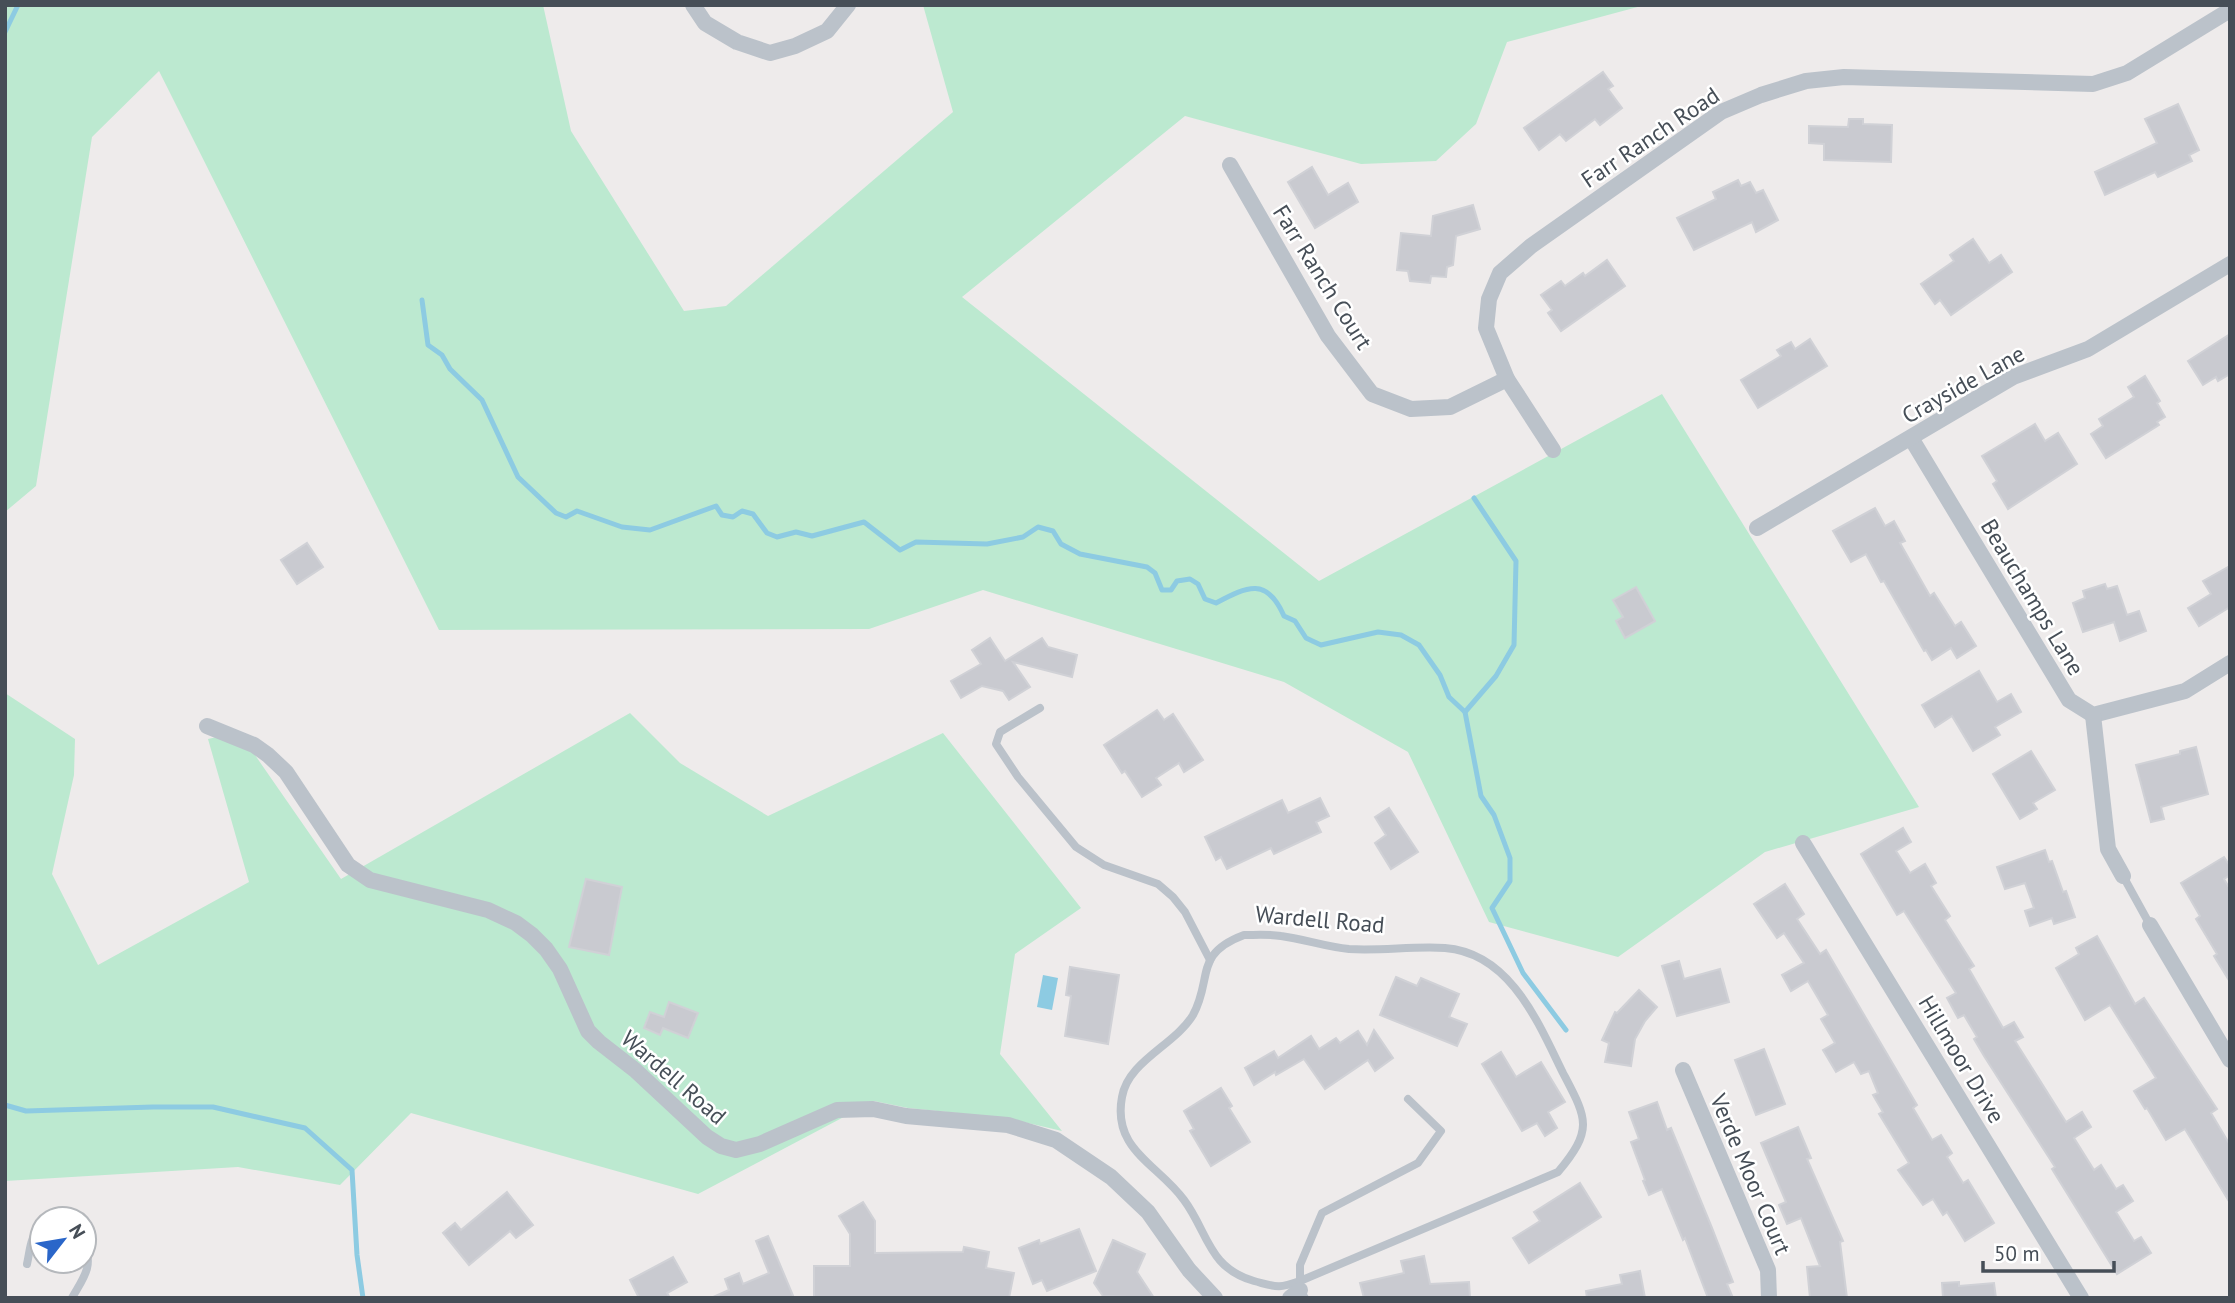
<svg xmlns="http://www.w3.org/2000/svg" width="2235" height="1303" viewBox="0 0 2235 1303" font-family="'PT Sans',sans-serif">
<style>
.green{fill:#bce9d0}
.water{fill:#8dcbe2}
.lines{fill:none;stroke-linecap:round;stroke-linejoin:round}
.stream{stroke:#8dcbe2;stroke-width:5}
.building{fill:#c9cad0;stroke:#d0d1d6;stroke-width:2}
.lane{stroke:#bbc2ca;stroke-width:8}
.street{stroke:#bbc2ca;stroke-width:16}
.labels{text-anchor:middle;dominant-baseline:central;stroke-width:5;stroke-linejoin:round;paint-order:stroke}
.street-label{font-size:23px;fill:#464e57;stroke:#fff}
</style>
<rect width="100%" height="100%" fill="#eeebeb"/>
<g class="green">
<polygon points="5,5 543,5 571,131 684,311 726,306 953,112 923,5 1645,5 1507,42 1476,124 1436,161 1361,164 1185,116 962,297 1319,581 1662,394 1919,807 1765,852 1618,957 1489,922 1408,752 1284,682 983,590 869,629 439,630 159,71 92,137 36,486 5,512"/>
<polygon points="5,693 75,739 74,775 52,874 98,965 249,882 208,739 239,732 341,879 630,713 680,763 768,816 943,733 1081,908 1015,954 1000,1054 1062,1131 1007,1118 908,1108 874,1101 698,1194 411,1113 340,1185 238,1167 5,1181"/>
</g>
<polygon class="water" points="1043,975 1058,978 1052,1010 1037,1007"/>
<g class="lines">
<g class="stream">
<polyline points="5,32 18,5"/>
<path d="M422 300 428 345 442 355 450 369 482 400 518 477 556 513 566 517 577 511 622 527 650 530 716 506 722 515 733 517 742 511 753 514 767 533 777 537 796 532 812 536 864 522 900 550 916 542 987 544 1023 537 1038 527 1053 531 1061 544 1080 554 1147 567 1155 573 1162 590H1171L1177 581 1190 579 1198 584 1205 599 1216 603C1248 586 1267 577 1284 616L1295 621 1306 638 1321 645 1378 632 1401 635 1419 645 1440 675 1449 697 1465 712 1481 796 1494 815 1510 858V881L1492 908 1523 973 1566 1030"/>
<polyline points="1465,712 1496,676 1514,645 1516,561 1474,498"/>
<polyline points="5,1105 26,1111 153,1107 213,1107 305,1128 352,1170 357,1255 363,1298"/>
</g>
</g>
<g class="building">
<polygon points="1603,72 1613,86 1608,89 1622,108 1600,125 1595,119 1566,141 1560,134 1539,150 1524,128"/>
<polygon points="2178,104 2199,150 2189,155 2192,161 2158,177 2155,172 2105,195 2095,172 2157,143 2145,119"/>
<polygon points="1849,119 1863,119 1863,124 1892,125 1891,162 1824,160 1824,144 1809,143 1809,126 1848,127"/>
<polygon points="1312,167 1328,195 1348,183 1358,202 1315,228 1288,182"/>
<polygon points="1738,180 1741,186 1750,182 1756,193 1763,190 1778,220 1756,232 1752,222 1694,250 1677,218 1716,199 1713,192"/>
<polygon points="1473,205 1480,229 1456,236 1453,265 1447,267 1446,277 1431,276 1430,283 1410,281 1408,271 1397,270 1401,233 1431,236 1433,216"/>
<polygon points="1973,239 1989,263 2001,255 2012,272 1951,315 1940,300 1935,304 1921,284 1954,261 1950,255"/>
<polygon points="1607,260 1625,286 1561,331 1548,313 1552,310 1541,295 1561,281 1565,286 1583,273 1585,276"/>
<polygon points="2230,334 2230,374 2218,381 2216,377 2203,385 2188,361"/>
<polygon points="1810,339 1827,366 1758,408 1741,380 1781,356 1777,350 1791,342 1795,349"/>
<polygon points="2145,376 2160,401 2157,403 2165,417 2157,422 2159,425 2106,458 2091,434 2103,426 2099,419 2134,397 2128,387"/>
<polygon points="2035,424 2045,441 2058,433 2077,464 2008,509 1993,484 1997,481 1982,456"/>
<polygon points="1875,508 1885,526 1894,521 1905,541 1900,543 1930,596 1934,593 1955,626 1961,622 1976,646 1957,658 1951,648 1932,660 1926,650 1924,651 1884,581 1881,582 1866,554 1851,562 1833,531"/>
<polygon points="307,543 323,567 297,584 281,560"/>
<polygon points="2230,566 2230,607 2199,626 2188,608 2211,594 2203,581"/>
<polygon points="2105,584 2107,589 2117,586 2127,615 2139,611 2146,631 2120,641 2114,622 2083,632 2073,603 2085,598 2083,591"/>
<polygon points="1636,587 1655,621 1625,638 1616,621 1623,617 1613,600"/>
<polygon points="990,638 1005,661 1042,638 1048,647 1077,655 1072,677 1013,662 1030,687 1009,700 1003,691 982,686 961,698 951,681 981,664 972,650"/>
<polygon points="1979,671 1997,702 2011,694 2021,712 1995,727 2000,735 1973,751 1952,716 1935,727 1922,705"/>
<polygon points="1157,710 1164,720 1173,714 1203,760 1184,772 1179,763 1156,778 1161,785 1142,797 1125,771 1122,773 1104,745"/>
<polygon points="2196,747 2208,794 2161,807 2164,819 2151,822 2136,765 2180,754 2180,751"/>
<polygon points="2031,751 2055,790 2033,803 2037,809 2020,819 1993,774"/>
<polygon points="1320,798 1329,816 1316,822 1321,832 1274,854 1271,848 1227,869 1221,857 1216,860 1205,837 1282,800 1288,813"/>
<polygon points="1389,808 1418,852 1391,869 1375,843 1386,835 1375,817"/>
<polygon points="1903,828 1911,842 1896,851 1910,873 1925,864 1936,883 1931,886 1950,916 1945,920 1974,966 1969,969 2003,1028 2014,1022 2023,1037 2015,1041 2066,1122 2082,1112 2091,1127 2074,1138 2094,1170 2101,1165 2116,1189 2123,1185 2133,1201 2116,1212 2134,1241 2141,1237 2151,1253 2117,1274 2052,1169 2055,1167 1984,1056 1974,1039 1977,1037 1964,1015 1958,1018 1947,998 1956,993 1904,911 1897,915 1861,854"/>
<polygon points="2045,850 2049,862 2052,861 2063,892 2066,891 2075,917 2054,924 2052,918 2030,926 2025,911 2034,908 2025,883 2005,889 1997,867"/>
<polygon points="2224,857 2230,866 2230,875 2224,879 2230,889 2230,982 2214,956 2217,954 2196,919 2200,916 2181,883"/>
<polygon points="586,879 622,887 609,955 569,947"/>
<polygon points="1785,884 1804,914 1797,919 1820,954 1826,950 1917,1105 1913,1108 1932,1140 1941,1135 1952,1153 1947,1157 1963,1183 1968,1180 1994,1223 1965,1241 1947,1212 1943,1215 1933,1199 1923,1205 1898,1170 1909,1163 1879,1114 1883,1112 1873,1095 1878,1093 1869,1071 1861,1074 1854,1062 1836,1072 1823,1050 1835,1043 1821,1019 1828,1015 1808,981 1791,991 1782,975 1804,963 1784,933 1777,938 1754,904"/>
<polygon points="2097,936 2135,1004 2144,998 2217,1109 2211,1113 2230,1145 2230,1203 2185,1129 2166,1140 2147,1108 2145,1109 2134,1091 2156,1078 2110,1005 2085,1020 2056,968 2079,954 2076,948"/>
<polygon points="1679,961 1684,979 1720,969 1729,1002 1677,1016 1662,966"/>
<polygon points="1070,967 1119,975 1108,1044 1065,1036 1071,996 1066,995"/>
<polygon points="1396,977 1417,986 1421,978 1459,994 1449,1017 1467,1024 1457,1046 1380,1015"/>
<polygon points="1639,990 1657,1007 1645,1021 1635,1039 1631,1066 1605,1062 1609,1043 1602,1040 1615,1012 1617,1013"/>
<polygon points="669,1002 698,1013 688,1038 663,1028 660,1035 644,1028 650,1012 664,1017"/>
<polygon points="1374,1030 1393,1058 1375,1071 1368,1060 1325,1089 1304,1059 1276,1075 1275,1072 1254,1085 1245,1068 1274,1051 1278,1058 1311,1036 1319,1049 1336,1038 1340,1043 1358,1031 1367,1045"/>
<polygon points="1764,1049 1785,1104 1756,1115 1735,1060"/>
<polygon points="1501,1052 1516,1077 1541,1062 1565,1102 1548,1112 1557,1128 1545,1136 1537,1123 1522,1131 1482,1064"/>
<polygon points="1221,1088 1232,1106 1229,1108 1250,1142 1211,1166 1190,1131 1194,1129 1184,1111"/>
<polygon points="1657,1102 1667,1130 1671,1128 1712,1228 1733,1282 1727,1284 1733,1298 1708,1298 1685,1238 1683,1240 1662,1189 1649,1195 1643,1181 1645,1180 1631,1142 1639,1139 1629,1112"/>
<polygon points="1798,1127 1811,1158 1807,1159 1843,1241 1840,1242 1847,1298 1810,1298 1807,1267 1820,1266 1801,1218 1787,1224 1779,1205 1786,1202 1761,1143"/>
<polygon points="1580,1183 1601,1217 1529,1263 1513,1238 1540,1221 1534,1212"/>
<polygon points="507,1192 533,1225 516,1238 510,1231 469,1265 443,1233 455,1223 461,1230"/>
<polygon points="863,1202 875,1221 875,1253 963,1252 964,1247 989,1252 986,1268 1014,1273 1009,1298 814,1297 814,1266 850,1266 850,1234 839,1216"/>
<polygon points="1079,1229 1096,1271 1047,1291 1042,1280 1033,1284 1019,1248 1039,1240 1040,1244"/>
<polygon points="768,1236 794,1298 711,1298 729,1290 725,1279 739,1273 743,1284 769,1273 756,1241"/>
<polygon points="1113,1240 1145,1254 1137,1272 1154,1298 1103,1296 1094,1283"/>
<polygon points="1424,1256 1430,1284 1469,1282 1470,1298 1364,1298 1360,1283 1404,1273 1401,1261"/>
<polygon points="673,1257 687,1282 667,1293 670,1298 639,1298 630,1280"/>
<polygon points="1640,1271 1645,1298 1587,1298 1586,1291 1622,1284 1620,1275"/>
<polygon points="1959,1282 1959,1286 1994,1283 1996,1298 1943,1298 1942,1283"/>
</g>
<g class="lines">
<g class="lane">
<polyline points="1040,708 1000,732 996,744 1018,777 1076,847 1104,865 1158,884 1173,897 1185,912 1210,960"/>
<polyline points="2123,876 2150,925"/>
<path d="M1244 935C1256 935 1269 934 1281 936 1304 939 1326 947 1349 949 1381 951 1413 946 1445 948 1510 953 1538 1022 1563 1073 1587 1119 1594 1129 1558 1172L1300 1281C1277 1289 1277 1287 1254 1281 1208 1268 1208 1232 1184 1200 1158 1164 1112 1150 1122 1097 1128 1061 1175 1045 1193 1015 1213 979 1193 954 1244 935Z"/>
<path d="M27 1264C30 1251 30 1234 42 1227"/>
<path d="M72 1298C83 1278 94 1267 84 1244"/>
<polyline points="1305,1298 1300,1290 1300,1265 1322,1213 1418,1163 1441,1131 1408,1099"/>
</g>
<g class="street">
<polyline points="693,5 705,23 737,42 770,53 795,46 827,31 848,5"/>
<polyline points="1230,165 1328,336 1372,394 1411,409 1450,407 1507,379"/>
<polyline points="1911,438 2069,700 2093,715 2185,691 2230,663"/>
<polyline points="1553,450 1507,379 1486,328 1489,299 1500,273 1531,246 1721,112 1761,95 1806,81 1844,77 2093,84 2127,73 2230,10"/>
<polyline points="1757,528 2013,377 2088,349 2230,264"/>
<polyline points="2093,715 2108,849 2123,876"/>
<polyline points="207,726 254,745 268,755 286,772 348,865 370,880 488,910 516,923 532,935 546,949 560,969 588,1031 599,1042 635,1070 707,1137 721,1146 736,1150 760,1144 837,1110 873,1109 906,1116 1008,1125 1056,1140 1111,1177 1148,1212 1189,1270 1215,1298"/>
<polyline points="1803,843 2081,1298"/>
<polyline points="2150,925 2230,1060"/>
<polyline points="1683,1070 1768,1270 1769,1298"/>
<polyline points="1290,1298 1300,1290"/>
</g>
</g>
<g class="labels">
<g class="street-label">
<text transform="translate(1650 137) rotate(-34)">Farr Ranch Road</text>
<text transform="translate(1323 277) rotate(58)">Farr Ranch Court</text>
<text transform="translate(1963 384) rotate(-29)">Crayside Lane</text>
<text transform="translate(2033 597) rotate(59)">Beauchamps Lane</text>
<text transform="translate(1320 919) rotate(5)">Wardell Road</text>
<text transform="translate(1962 1059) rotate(59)">Hillmoor Drive</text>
<text transform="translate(674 1077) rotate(41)">Wardell Road</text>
<text transform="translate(1751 1174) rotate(67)">Verde Moor Court</text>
</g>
</g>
<rect width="2235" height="1303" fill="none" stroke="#464e57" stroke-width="14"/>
<g transform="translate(63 1240) rotate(59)"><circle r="33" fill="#ffffff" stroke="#b5b8bc" stroke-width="2"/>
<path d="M0-5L12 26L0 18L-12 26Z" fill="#2a66c9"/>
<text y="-10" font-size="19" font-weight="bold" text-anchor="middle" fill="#464e57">N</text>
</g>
<path d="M1983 1261v10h131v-10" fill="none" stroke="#464e57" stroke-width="3.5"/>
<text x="1994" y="1261" font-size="21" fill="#464e57" stroke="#ffffff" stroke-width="5" paint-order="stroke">50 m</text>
</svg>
